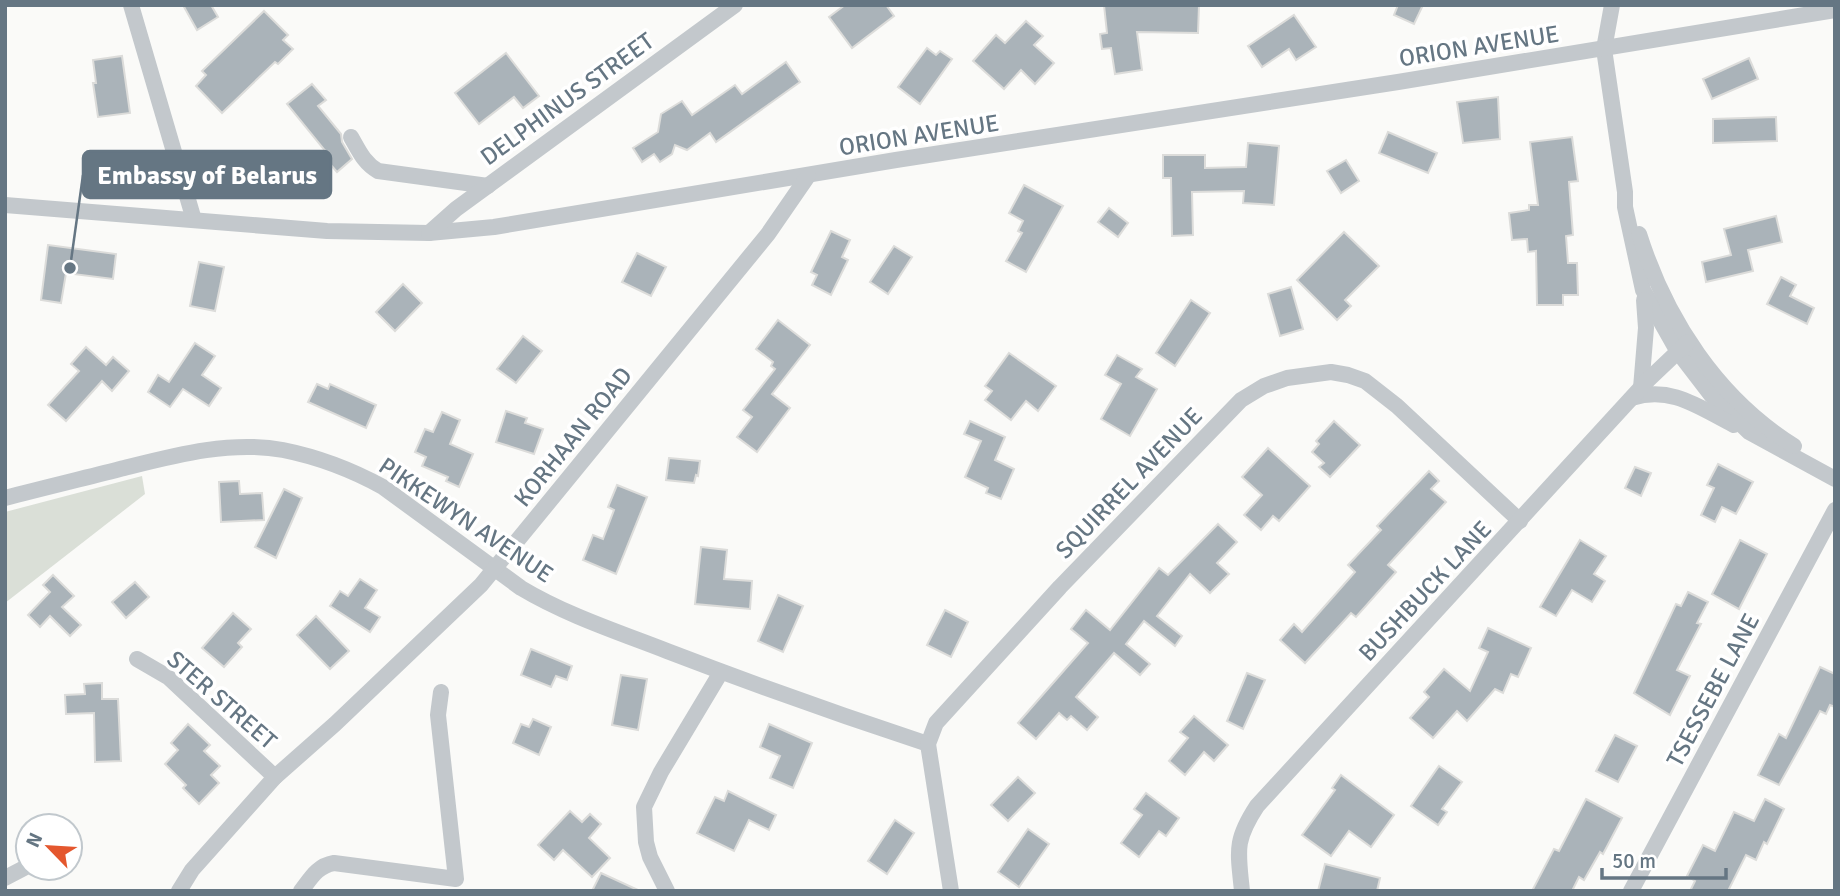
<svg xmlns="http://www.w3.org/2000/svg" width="1840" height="896" viewBox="0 0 1840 896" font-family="Signika,sans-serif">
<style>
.green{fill:#dadfd7}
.building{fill:#aab3b9;stroke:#dcdcda;stroke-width:2}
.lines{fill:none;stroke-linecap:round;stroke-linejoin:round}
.minor{stroke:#c3c8cc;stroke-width:16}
.labels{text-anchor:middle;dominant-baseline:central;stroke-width:7;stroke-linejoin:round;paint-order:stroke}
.street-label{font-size:24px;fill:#657683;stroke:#fff}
.leader{fill:none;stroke:#657683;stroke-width:2.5}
.callout-dot{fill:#657683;stroke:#fff;stroke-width:2.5}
.callout{fill:#657683;stroke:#657683;stroke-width:2.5}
.callout-label{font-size:26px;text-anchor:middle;font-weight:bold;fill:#fff}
</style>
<rect width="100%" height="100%" fill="#fafaf8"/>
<polygon class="green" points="142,476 145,494 5,603 5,512"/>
<g class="building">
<polygon points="183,5 211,5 218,17 197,30"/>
<polygon points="845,5 886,5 894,16 852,48 829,17"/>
<polygon points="1104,5 1199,5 1198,33 1137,32 1142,70 1115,74 1111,48 1102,49 1100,34 1107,33"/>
<polygon points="1398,5 1423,5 1414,24 1394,15"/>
<polygon points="264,11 288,35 283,40 293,49 278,64 275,62 222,113 196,86 206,75 202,71"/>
<polygon points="1294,15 1316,47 1296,60 1289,49 1262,67 1248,46"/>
<polygon points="1026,21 1043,36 1034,45 1054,63 1035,84 1021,70 1004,89 973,61 996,35 1005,43"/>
<polygon points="927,48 936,55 940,51 952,59 920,104 898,87"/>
<polygon points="506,53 539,96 523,108 514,97 479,124 455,93"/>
<polygon points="122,56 130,113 98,117 93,83 96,83 93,60"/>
<polygon points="1749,58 1758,79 1712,99 1703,79"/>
<polygon points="786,62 800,82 716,142 710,133 687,150 675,145 672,154 660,162 654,154 642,162 633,148 658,132 661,114 682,101 692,115 735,85 742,94"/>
<polygon points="312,84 326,100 318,106 341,134 342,142 352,159 337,172 323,156 327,153 287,104"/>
<polygon points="1498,97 1500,139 1463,143 1457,102"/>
<polygon points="1776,117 1777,141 1713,143 1713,119"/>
<polygon points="1388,132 1437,153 1428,173 1379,153"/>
<polygon points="1572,137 1578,181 1569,182 1573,235 1566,236 1568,263 1577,263 1578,295 1563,295 1563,305 1537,305 1536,251 1528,252 1527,239 1512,240 1509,213 1529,210 1529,205 1538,205 1530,142"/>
<polygon points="1248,143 1279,146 1274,205 1243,203 1244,191 1192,192 1193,235 1172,236 1171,178 1163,178 1163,155 1205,155 1205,168 1246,167"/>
<polygon points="1346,160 1359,181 1341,193 1327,171"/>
<polygon points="1024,185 1063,206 1026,272 1006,261 1022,233 1018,231 1023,221 1009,213"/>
<polygon points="1109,208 1128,223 1118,237 1098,222"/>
<polygon points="1776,216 1782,242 1748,250 1753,271 1706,282 1702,262 1731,255 1724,229"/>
<polygon points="831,231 850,240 842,257 848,260 831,295 812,285 817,275 811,272"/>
<polygon points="1344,232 1379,266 1345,300 1351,306 1337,320 1297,280"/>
<polygon points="48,245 116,254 113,279 66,273 61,303 41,300"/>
<polygon points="894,246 912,257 888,294 870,282"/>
<polygon points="637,253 666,267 651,296 622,282"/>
<polygon points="199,262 224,267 215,311 190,306"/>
<polygon points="1781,277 1796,285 1790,296 1814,308 1807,324 1767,304"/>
<polygon points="403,284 422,303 395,331 376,312"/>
<polygon points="1291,287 1303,329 1280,336 1268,294"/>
<polygon points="1191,300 1210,313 1175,366 1156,353"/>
<polygon points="778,320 810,345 772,394 790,408 757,452 737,437 752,417 743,410 775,369 771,366 773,362 756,349"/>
<polygon points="523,336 542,351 516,383 497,369"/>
<polygon points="195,343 215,356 202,375 221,388 209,406 183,389 170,407 148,392 158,375 169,382"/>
<polygon points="86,347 106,365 113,357 129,371 112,391 102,381 66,421 48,405 79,371 71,364"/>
<polygon points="1009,353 1056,386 1038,411 1026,401 1011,420 985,400 992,391 985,386"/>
<polygon points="1117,355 1142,369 1136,377 1157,389 1130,436 1101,419 1121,384 1105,375"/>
<polygon points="317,384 328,389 330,384 376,405 366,428 308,402"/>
<polygon points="506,411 527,418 525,423 543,429 534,454 496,442"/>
<polygon points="442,412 460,420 450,444 473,454 459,487 446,481 448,477 422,466 426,457 415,452 425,429 433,432"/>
<polygon points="970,421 1005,437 995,460 1014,469 1001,499 986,493 988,488 965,477 981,441 964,434"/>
<polygon points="1334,421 1360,445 1330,477 1319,467 1324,463 1312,452 1319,444 1316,441"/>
<polygon points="1268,448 1310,486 1279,521 1273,516 1261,530 1244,515 1262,495 1242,477"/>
<polygon points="669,458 700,461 698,476 696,475 694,483 666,480"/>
<polygon points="1718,464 1753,482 1736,514 1722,507 1715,522 1701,515 1714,488 1707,485"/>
<polygon points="1635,467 1651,473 1641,496 1625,488"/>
<polygon points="1429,471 1439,481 1431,489 1446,502 1388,565 1396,572 1356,617 1351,613 1305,663 1280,640 1294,624 1302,632 1355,572 1348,565 1381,530 1377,526"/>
<polygon points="239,481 240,494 262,493 264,520 221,522 219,482"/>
<polygon points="617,485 647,497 616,574 583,560 593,535 603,539 614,510 608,507"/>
<polygon points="284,489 302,498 276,558 255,547"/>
<polygon points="1218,524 1237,542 1217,563 1229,574 1210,593 1190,574 1157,616 1182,636 1175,646 1144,621 1126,644 1150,664 1140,675 1114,653 1076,697 1098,717 1087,730 1071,716 1067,720 1059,713 1036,739 1018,723 1088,643 1071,629 1086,610 1110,630 1159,568 1168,575"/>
<polygon points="1580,540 1606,556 1594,574 1605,581 1592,602 1572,590 1556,616 1540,607"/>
<polygon points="1740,540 1767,554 1739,609 1712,594"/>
<polygon points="701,547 727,550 724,579 752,581 750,609 695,604"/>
<polygon points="53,575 74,596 62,607 81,625 70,636 50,616 40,627 28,615 50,592 43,585"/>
<polygon points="360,579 377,590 365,608 380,617 370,632 330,606 340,591 348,596"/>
<polygon points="135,582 149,597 126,618 112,602"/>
<polygon points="1688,592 1708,602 1697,623 1701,624 1677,670 1690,676 1670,715 1634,693 1676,604 1681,606"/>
<polygon points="778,595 803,606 783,652 758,641"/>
<polygon points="945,610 968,622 951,657 927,645"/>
<polygon points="233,613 251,629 238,643 242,647 224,667 202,648"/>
<polygon points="316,616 349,651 330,669 297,635"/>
<polygon points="1488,628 1531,648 1518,677 1511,674 1503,693 1495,689 1467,721 1457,711 1433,738 1410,718 1429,697 1424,692 1444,669 1470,691 1488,652 1479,648"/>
<polygon points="531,649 572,666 567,680 556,676 551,687 521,675"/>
<polygon points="1820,667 1835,674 1835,707 1830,705 1826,714 1820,711 1779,785 1758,775 1779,734 1786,738"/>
<polygon points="1247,673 1265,680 1243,729 1227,721"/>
<polygon points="621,675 647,679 638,730 612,725"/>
<polygon points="102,683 102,699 118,699 121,761 95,762 94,713 66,714 65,695 85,694 84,684"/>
<polygon points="1194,716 1228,745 1214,761 1204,752 1185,775 1169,761 1188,738 1180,732"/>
<polygon points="533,719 551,727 539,755 513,743 521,724 529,727"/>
<polygon points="188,724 210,745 204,751 220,766 211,775 219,783 199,804 183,788 186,785 165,764 178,750 171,743"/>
<polygon points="769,724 812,743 793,788 770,778 780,756 760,747"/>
<polygon points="1615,735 1637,746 1618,782 1596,771"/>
<polygon points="1439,766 1462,782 1442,809 1447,812 1438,825 1411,806"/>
<polygon points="1341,775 1394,815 1371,847 1349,831 1331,856 1302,835 1335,790 1332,788"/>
<polygon points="1018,777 1035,793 1008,821 991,805"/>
<polygon points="728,791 776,815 769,830 749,820 734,851 697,833 715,797 724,801"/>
<polygon points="1146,793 1179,818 1166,836 1159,831 1139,857 1121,843 1142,815 1134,809"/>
<polygon points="1586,799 1622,818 1603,854 1600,852 1584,880 1579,877 1572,891 1532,891 1554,849 1559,851"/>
<polygon points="1765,799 1784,809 1767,844 1764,842 1756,860 1746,855 1728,891 1690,891 1695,881 1687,876 1703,845 1715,851 1734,812 1754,821"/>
<polygon points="570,811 582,822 590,814 601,824 589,838 610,858 592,877 563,850 554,860 538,845"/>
<polygon points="895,820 914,833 887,874 868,861"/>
<polygon points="1028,829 1049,844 1019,887 998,872"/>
<polygon points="1325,864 1380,878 1377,891 1318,891"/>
<polygon points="601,873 640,891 592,891"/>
</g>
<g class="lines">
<g class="minor">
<polyline points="131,5 194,220"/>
<polyline points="1612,5 1604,49 1625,192 1625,207 1643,290 1678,352 1711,395 1749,432 1835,479"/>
<path d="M351 137C359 151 364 163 378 171L488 186"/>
<polyline points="5,205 327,231 429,233 494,227 896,160 1398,82 1835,10"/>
<polyline points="429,233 456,209 735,5"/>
<path d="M1639 234C1666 319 1717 398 1794 446"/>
<polyline points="1641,388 1646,328 1644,300"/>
<path d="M1632 398C1671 385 1700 408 1734 425"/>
<path d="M5 498C43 488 81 479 120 469 172 456 229 440 283 450 318 457 352 470 383 487L521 588C566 615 618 632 667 651 753 684 840 715 928 744"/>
<polyline points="137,659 168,677 275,777"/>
<polyline points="5,878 28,866"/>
<polyline points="179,891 192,870 275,777 335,724 481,585 768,234 808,176"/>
<path d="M301 891C311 878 317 866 334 863L456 879 438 715 441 692"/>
<polyline points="667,891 650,857 646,842 644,807 661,772 721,672"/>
<polyline points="951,891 928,744 936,723 1060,587 1241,400 1264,386 1287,378 1331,372 1348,375 1365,381 1397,406 1520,521"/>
<path d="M1242 891C1238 851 1234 841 1257 806L1648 380 1688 342"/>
<polyline points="1631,891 1835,510"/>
</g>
</g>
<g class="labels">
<g class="street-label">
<text transform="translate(1479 46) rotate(-9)">ORION AVENUE</text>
<text transform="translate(567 99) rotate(-36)">DELPHINUS STREET</text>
<text transform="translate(919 135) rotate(-9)">ORION AVENUE</text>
<text transform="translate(573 437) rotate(-51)">KORHAAN ROAD</text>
<text transform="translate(1129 483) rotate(-46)">SQUIRREL AVENUE</text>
<text transform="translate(466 520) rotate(34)">PIKKEWYN AVENUE</text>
<text transform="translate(1425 591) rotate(-47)">BUSHBUCK LANE</text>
<text transform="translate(1713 690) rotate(-62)">TSESSEBE LANE</text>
<text transform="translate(222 700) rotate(41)">STER STREET</text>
</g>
</g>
<path class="leader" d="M70 268L83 175"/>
<circle class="callout-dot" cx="70" cy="268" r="7"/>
<rect class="callout" x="83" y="151" width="248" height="47" rx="7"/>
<g class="callout-label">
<text x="207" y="184">Embassy of Belarus</text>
</g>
<rect width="1840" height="896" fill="none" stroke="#657683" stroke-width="14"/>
<g transform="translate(49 847) rotate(295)"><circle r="33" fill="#ffffff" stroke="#c1c8cd" stroke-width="2"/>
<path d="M0-5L12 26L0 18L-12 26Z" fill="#e4572e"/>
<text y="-10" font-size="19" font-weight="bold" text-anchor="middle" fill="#657683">N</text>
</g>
<path d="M1602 868v10h124v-10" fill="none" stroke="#657683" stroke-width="3.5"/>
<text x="1612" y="868" font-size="21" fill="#657683" stroke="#ffffff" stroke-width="5" paint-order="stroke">50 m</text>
</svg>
